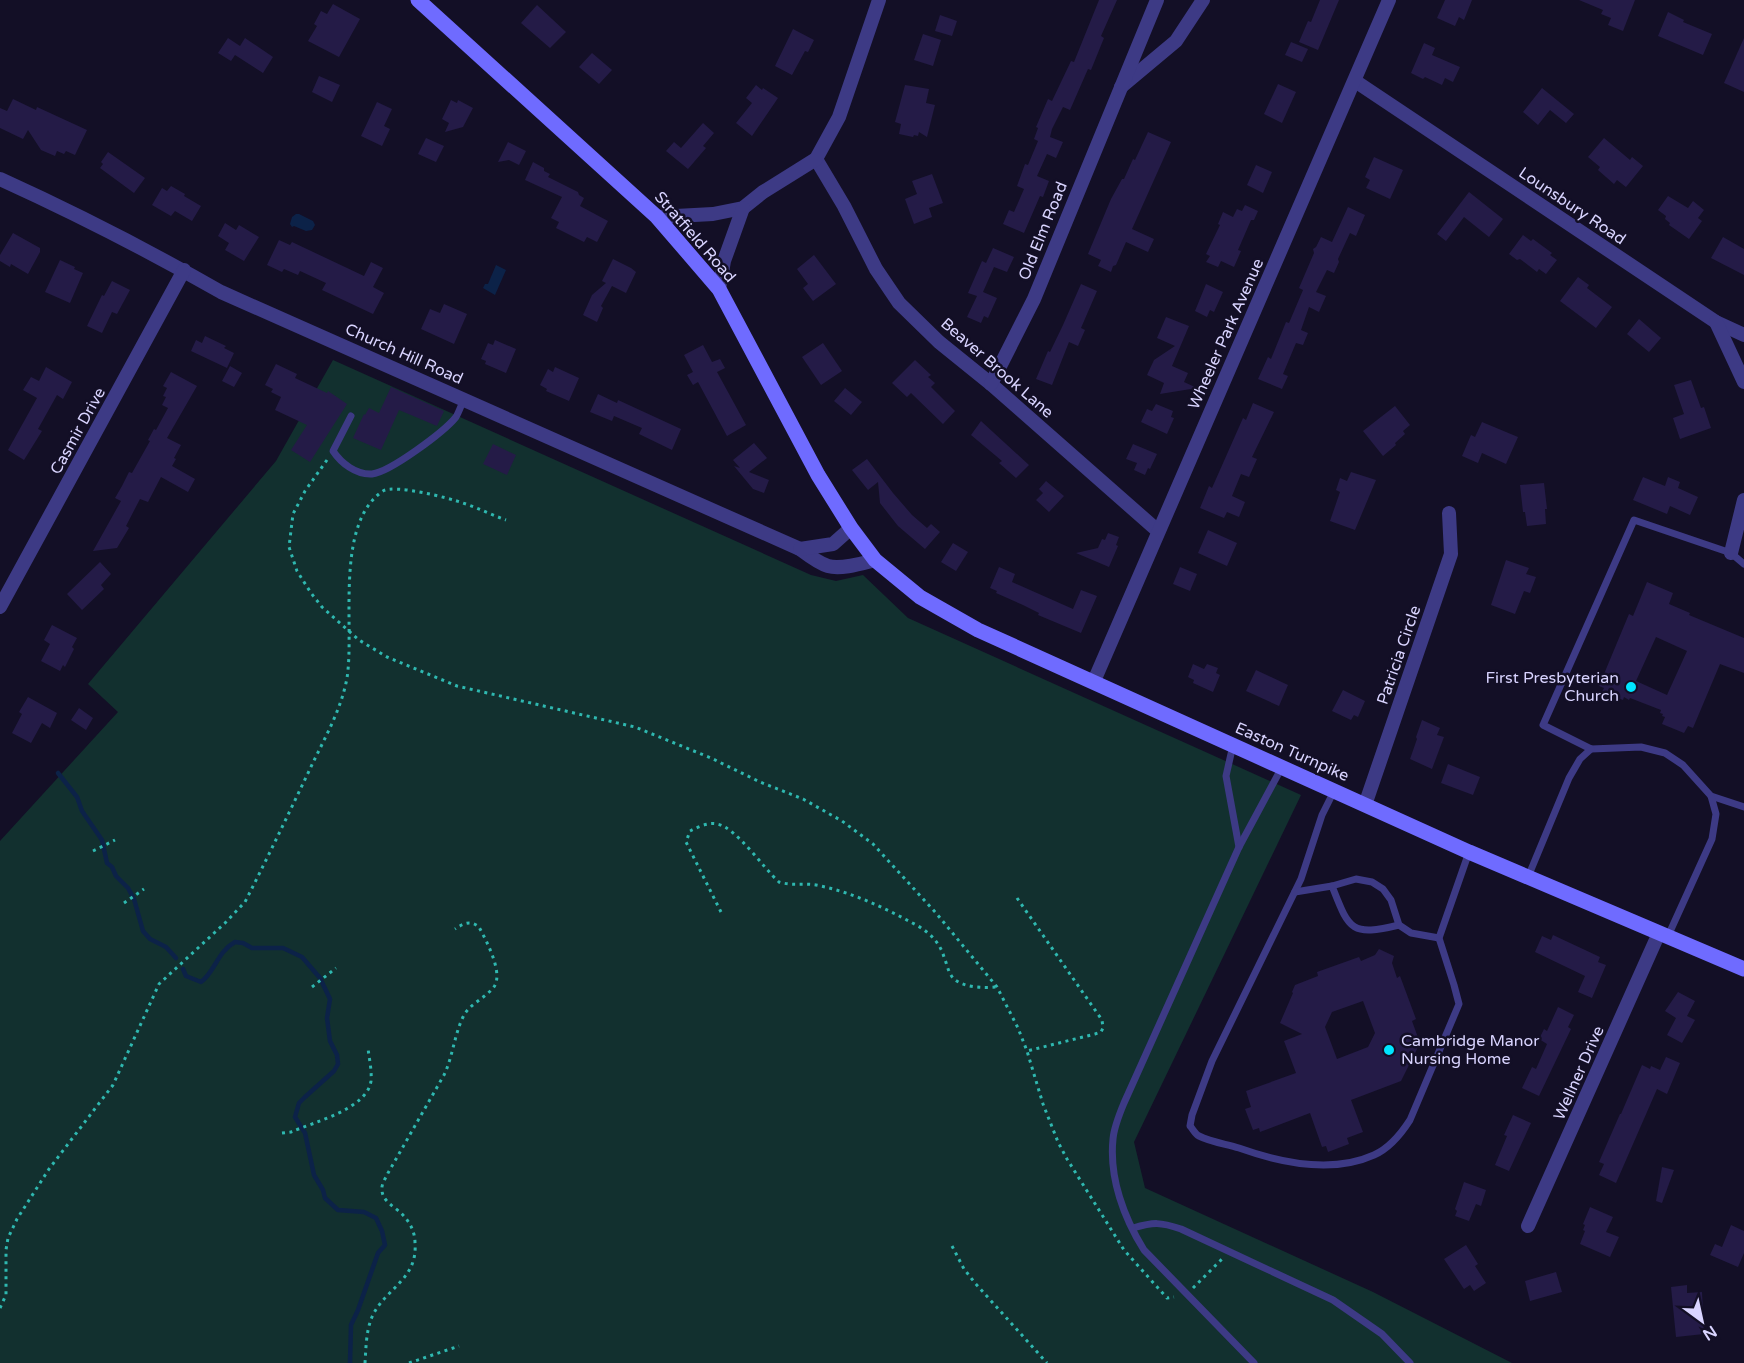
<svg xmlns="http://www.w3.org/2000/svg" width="1744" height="1363" viewBox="0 0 1744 1363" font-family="'Varela Round',sans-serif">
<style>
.green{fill:#12302f}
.water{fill:#0c2248}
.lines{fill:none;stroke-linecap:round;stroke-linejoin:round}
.stream{stroke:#0c2248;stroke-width:4.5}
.building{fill:#241b47;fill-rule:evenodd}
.path{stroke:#2fb8b0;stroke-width:3;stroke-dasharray:3 4.5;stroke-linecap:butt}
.service{stroke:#3d3a85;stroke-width:7}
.minor{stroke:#3d3a85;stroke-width:14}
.secondary{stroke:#6f6bff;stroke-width:15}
.poi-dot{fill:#00e5ff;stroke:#130f26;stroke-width:2}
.labels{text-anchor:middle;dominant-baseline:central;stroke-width:5;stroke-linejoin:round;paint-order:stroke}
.street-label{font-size:16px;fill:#d9d4ff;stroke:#130f26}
.poi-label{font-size:16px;fill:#d9d4ff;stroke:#130f26;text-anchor:end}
</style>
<rect width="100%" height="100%" fill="#130f26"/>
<polygon class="green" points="333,360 811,575 836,581 863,575 908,618 1301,795 1134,1142 1145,1188 1373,1292 1512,1363 0,1363 0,841 118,712 88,684 276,461"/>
<g class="water">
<polygon points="296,214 299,214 313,221 315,225 312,230 306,231 294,226 292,227 290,224 292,217"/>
<polygon points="496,265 506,270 495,295 483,288 485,284 488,284"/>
</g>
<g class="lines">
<g class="stream">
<polyline points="58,773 77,797 82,811 102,840 107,863 112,867 116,876 128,888 134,899 143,931 150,939 166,947 176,958"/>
<path d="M183 969 186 976 201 982C215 972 217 952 235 942L243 943 252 948H283L302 957 320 978 330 999 327 1018 330 1041 337 1055 338 1064 334 1071 305 1097 299 1103 295 1117 305 1133 314 1175 323 1190 325 1198 338 1210 364 1212 376 1218 382 1231 385 1245 378 1253 358 1310 351 1325 350 1363"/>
</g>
</g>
<g class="building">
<polygon points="1099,0 1117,0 1101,36 1104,38 1091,70 1088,69 1070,110 1063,107 1052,129 1050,137 1063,142 1056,158 1047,154 1037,176 1049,181 1043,197 1040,196 1024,233 1003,224 1009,210 1014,212 1024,189 1017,186 1025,164 1028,165 1038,141 1034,139 1038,128 1036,127 1048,99 1052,101 1071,61 1074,62"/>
<polygon points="1320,0 1339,0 1318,50 1299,42 1308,21 1311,22"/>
<polygon points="1445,0 1472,0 1464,20 1459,17 1455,26 1437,18"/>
<polygon points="1579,0 1635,0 1623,31 1608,25 1611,18 1601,14 1603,10"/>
<polygon points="333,4 360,19 339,57 308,41 317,26 314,24 321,11 327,14"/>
<polygon points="537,5 566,32 550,48 521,23"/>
<polygon points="1668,12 1684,20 1683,22 1712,34 1703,55 1658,36"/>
<polygon points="940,15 957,21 952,36 935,31"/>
<polygon points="793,29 814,40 808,52 805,51 792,75 775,66"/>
<polygon points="923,34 941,40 933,66 914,60"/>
<polygon points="228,38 240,46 245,38 273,57 263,73 235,55 231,61 218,53"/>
<polygon points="1744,38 1744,92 1724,83"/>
<polygon points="1291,42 1308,49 1302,62 1285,55"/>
<polygon points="1424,43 1435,48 1432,55 1460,67 1453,82 1445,78 1442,85 1425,77 1423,79 1411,73"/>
<polygon points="592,53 612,70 599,84 579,67"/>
<polygon points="319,76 340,85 332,102 312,92"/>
<polygon points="1278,84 1296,92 1282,123 1264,114"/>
<polygon points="756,85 762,90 763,88 778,98 752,136 736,123 752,103 746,98"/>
<polygon points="905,85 929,89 926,103 935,105 927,137 919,132 918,136 914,135 913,137 899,134 901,124 895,122"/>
<polygon points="1542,88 1574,114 1566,123 1550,110 1538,125 1523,112"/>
<polygon points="13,99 36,110 37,107 87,130 75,155 66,151 64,154 57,151 55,156 41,150 28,130 23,139 0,128 0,108 7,111"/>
<polygon points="451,100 457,103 458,100 473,108 463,127 445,132 449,123 442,119"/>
<polygon points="377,102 392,109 384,126 390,129 382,146 361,136"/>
<polygon points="703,123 714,133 703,146 706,148 688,169 666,151 674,142 681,148"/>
<polygon points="1148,132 1171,142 1132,229 1154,239 1148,252 1126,242 1116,265 1113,266 1111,272 1098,266 1101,260 1088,254 1111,199 1122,179 1124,179 1133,159 1135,160"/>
<polygon points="426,138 444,146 436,162 418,154"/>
<polygon points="1604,138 1630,160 1632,157 1643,166 1626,187 1617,180 1614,184 1598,170 1600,167 1588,157"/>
<polygon points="508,142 526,151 519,165 509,160 498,162"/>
<polygon points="108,152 145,178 134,193 100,168 103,164 101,162"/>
<polygon points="1374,157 1403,170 1390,199 1366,188 1370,180 1365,177"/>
<polygon points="533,162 544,168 544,171 550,174 548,177 578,192 579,195 584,198 580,206 608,221 597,242 587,237 584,242 556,228 559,222 551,218 562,197 525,180"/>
<polygon points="1256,165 1272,172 1263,193 1247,185"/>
<polygon points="932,174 943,203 929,208 932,217 914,224 905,199 917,194 912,181"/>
<polygon points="171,186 185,194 184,196 201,206 192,221 175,211 171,216 152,205 162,188 167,191"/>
<polygon points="1469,192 1503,219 1489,237 1464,217 1446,241 1437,234"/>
<polygon points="1668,196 1688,208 1693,201 1704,210 1698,218 1702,221 1689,239 1669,225 1670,223 1665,219 1666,216 1658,210"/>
<polygon points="1245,205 1258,211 1254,220 1251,220 1238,250 1241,251 1234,267 1221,261 1218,267 1206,262 1210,256 1206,254 1220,225 1218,224 1223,212 1233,217 1237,209 1242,211"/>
<polygon points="1348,207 1365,215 1356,236 1350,233 1338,259 1339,262 1334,273 1327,270 1316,292 1326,296 1319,312 1309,307 1301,330 1308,333 1303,345 1296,343 1283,374 1288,376 1282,389 1258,379 1268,357 1271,359 1286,322 1289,323 1303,290 1299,288 1314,253 1313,249 1316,247 1321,237 1332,242"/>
<polygon points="225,223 236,230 239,225 259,237 244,261 225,250 229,243 218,236"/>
<polygon points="13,233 40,248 40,252 28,274 11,264 10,267 0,261 0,255"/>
<polygon points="1523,235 1531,241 1533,239 1552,253 1550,255 1557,260 1546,274 1539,269 1537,272 1520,259 1517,260 1509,254"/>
<polygon points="1723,237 1744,249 1744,275 1711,258"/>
<polygon points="279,240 290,245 292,242 364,276 371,262 383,268 373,287 384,293 373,314 322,290 326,283 300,271 298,275 284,269 282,272 267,265"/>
<polygon points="993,248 1014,257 1007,272 994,267 983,292 997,298 988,318 984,316 981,323 967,317 977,296 968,293 982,261 986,263"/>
<polygon points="814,255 836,284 813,301 803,288 808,284 797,269"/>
<polygon points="613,259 631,268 636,272 626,293 612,286 601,306 603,308 597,322 583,315 592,295 606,283 602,281"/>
<polygon points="60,260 75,267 74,269 83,273 70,303 45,292"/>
<polygon points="1578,277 1589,285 1587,288 1612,307 1596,328 1560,301"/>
<polygon points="112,281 130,290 117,314 112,312 102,333 87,326 102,295 104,296"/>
<polygon points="1081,284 1097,291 1081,328 1085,330 1078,346 1069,342 1052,385 1036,379 1048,351 1050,352 1063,325"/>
<polygon points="1206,284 1223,292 1214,312 1210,310 1207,317 1195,311"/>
<polygon points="444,304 467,314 454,344 421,329 430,309 440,313"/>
<polygon points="1166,317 1189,326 1172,366 1188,373 1184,382 1197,388 1160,394 1164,383 1147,375 1154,360 1175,346 1157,338"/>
<polygon points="1639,319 1661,338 1649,352 1627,334"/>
<polygon points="205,336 226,346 224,348 234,353 227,368 191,351 196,340 202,343"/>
<polygon points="495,340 516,349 506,373 485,364 486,361 481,359 488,343 493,345"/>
<polygon points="823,343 842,371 821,385 802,357"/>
<polygon points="703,345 712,362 720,359 725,368 717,372 746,425 727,436 698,382 693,385 687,375 693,372 684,355"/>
<polygon points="915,360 931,375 928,377 935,383 931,387 955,411 943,424 911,393 907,397 892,383"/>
<polygon points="276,364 297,374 295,378 327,393 328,391 347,404 310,462 291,450 307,425 275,410 281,397 271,392 273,389 265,385"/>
<polygon points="230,366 242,373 234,387 222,381"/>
<polygon points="46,367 72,382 63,399 57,395 38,429 42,431 24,460 8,450 37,398 23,390 31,377 39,381"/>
<polygon points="555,367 579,378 569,401 546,391 547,389 540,385 548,369 553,372"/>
<polygon points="171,372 197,386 167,438 181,445 174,458 176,459 172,466 195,479 188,492 161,477 148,502 140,499 126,526 129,528 117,548 93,551 121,501 115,498 122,486 129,472 132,473 150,441 148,440 154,429 156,430 168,408 162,405 166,397 163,396 167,388 163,386"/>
<polygon points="1691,380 1701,408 1704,407 1711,428 1680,439 1673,418 1684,414 1674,385"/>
<polygon points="391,387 444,411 437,426 399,410 381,450 353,438 364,414 365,415 369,408 379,413"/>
<polygon points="845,388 862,402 851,415 834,401"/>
<polygon points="598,394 617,403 618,400 681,429 672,450 639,434 642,428 614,416 612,421 590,412"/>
<polygon points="1253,403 1274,412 1252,457 1257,459 1249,477 1241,474 1232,496 1245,502 1239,517 1227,512 1224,518 1200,508 1209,486 1212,488 1243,418 1246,420"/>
<polygon points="1156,404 1173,411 1171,417 1174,418 1167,434 1141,422 1147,409 1152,411"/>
<polygon points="1395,406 1410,425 1403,431 1405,434 1395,443 1396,445 1383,456 1363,431"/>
<polygon points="981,421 1029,465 1016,478 999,463 1002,461 971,435"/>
<polygon points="1482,422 1518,437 1506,464 1482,453 1478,463 1462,456 1471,435 1475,437"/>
<polygon points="754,443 767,458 749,472 769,480 764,493 753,489 734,466 740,468 733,460"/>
<polygon points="493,444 516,455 507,475 483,464"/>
<polygon points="1133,444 1157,454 1150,469 1148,468 1145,475 1134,470 1137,463 1126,459"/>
<polygon points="867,459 893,493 912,515 927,528 931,524 940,532 925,549 898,526 880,503 878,482 868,490 852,470"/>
<polygon points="1351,472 1376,480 1355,530 1330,521 1340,492 1336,490 1340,478 1347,481"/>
<polygon points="1643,477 1665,486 1668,477 1680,482 1678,488 1698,497 1690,515 1670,506 1667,514 1633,500"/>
<polygon points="1046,481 1064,496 1049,512 1036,500 1043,493 1039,489"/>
<polygon points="1544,483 1547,509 1545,509 1546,524 1527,526 1525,512 1523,512 1520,485"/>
<polygon points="1208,530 1237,543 1227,566 1198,553"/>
<polygon points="1108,533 1119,537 1116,545 1118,546 1109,567 1076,553 1098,548 1102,539 1105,540"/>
<polygon points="953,543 968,552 956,571 941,562"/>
<polygon points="1506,560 1529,568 1526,574 1536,577 1530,593 1524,591 1515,614 1491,605"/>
<polygon points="100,562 111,574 101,585 104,589 82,610 67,594"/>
<polygon points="999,567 1015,574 1012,582 1073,609 1081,590 1097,596 1081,633 1038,615 1039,613 1023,605 996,593 997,591 990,588"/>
<polygon points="1180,567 1197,574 1190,591 1173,584"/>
<path d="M1647 582 1673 593 1669 604 1690 613 1689 615 1744 638V673L1720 664 1693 728 1688 726 1684 733 1662 724 1665 717 1662 716 1663 714 1660 713 1661 710 1630 698 1629 700 1624 697 1623 700 1602 692 1604 688 1599 686 1629 614 1633 616ZM1656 637 1687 651 1667 695 1636 681Z"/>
<polygon points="52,625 77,638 72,647 74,649 65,667 63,665 60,671 41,661 50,644 44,640"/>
<polygon points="1193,664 1204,669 1207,664 1218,668 1216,673 1220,675 1213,692 1193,683 1194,680 1188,677"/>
<polygon points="1256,670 1288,685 1279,706 1246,691"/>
<polygon points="1343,690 1365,701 1358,717 1354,715 1351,720 1332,711"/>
<polygon points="28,697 57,713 50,728 42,723 31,743 12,733 22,714 19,712"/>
<polygon points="79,708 93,718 86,730 71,720"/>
<polygon points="1422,720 1440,728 1437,735 1444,737 1432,769 1410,759 1417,739 1416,737"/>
<polygon points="1448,764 1480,777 1473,795 1441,783"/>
<polygon points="1553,935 1600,957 1598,962 1606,965 1592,998 1578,992 1585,976 1535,952 1542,936 1551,940"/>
<path d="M1379 949 1394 956 1392 963 1397 978 1400 976 1416 1019 1412 1021 1420 1043 1401 1081 1351 1100 1363 1132 1347 1138 1349 1144 1328 1152 1326 1146 1322 1147 1310 1113 1260 1132 1259 1128 1253 1130 1245 1109 1251 1107 1246 1091 1296 1073 1284 1041 1302 1034 1280 1023 1293 993 1292 992 1295 985 1318 976 1317 972 1359 957 1361 961 1375 955ZM1363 1001 1375 1033 1368 1047 1337 1059 1325 1027 1332 1012Z"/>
<polygon points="1678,992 1695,1001 1687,1016 1695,1020 1682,1043 1667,1035 1676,1018 1665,1011"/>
<polygon points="1558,1007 1574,1015 1568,1027 1571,1029 1539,1096 1522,1088 1532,1067 1536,1069 1547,1044 1539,1039 1544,1029 1547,1031"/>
<polygon points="1666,1057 1680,1063 1667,1094 1657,1089 1616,1183 1599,1175 1604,1164 1599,1162 1620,1114 1621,1114 1642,1065 1650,1069 1651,1066 1660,1070"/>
<polygon points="1513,1115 1531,1123 1509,1171 1495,1165 1507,1136 1504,1135"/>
<polygon points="1662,1167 1674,1170 1662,1203 1656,1201"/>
<polygon points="1464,1182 1486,1190 1481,1206 1476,1204 1469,1221 1455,1216 1457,1211 1455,1209"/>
<polygon points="1590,1207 1613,1217 1606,1232 1619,1237 1610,1257 1580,1244 1585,1231 1583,1230 1585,1225 1583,1224"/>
<polygon points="1731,1225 1744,1231 1744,1253 1738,1267 1710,1255 1715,1244 1722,1247"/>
<polygon points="1466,1245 1478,1264 1475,1266 1486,1283 1474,1291 1470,1285 1464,1289 1444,1259"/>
<polygon points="1556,1272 1562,1292 1530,1301 1525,1281"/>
<polygon points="1687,1285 1687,1293 1702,1292 1704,1334 1676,1337 1671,1287"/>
</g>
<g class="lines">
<g class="path">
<polyline points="327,460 305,491 293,514 289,547 297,571 311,593 322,607 359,640 387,657 457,686 635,727 711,758 760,782 803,799 842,821 873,844 936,913 997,987 1018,1028 1027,1051 1043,1104 1058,1142 1067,1159 1124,1250 1167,1298 1174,1297"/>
<polyline points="93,851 115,840"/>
<polyline points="1017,898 1102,1020 1103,1028 1101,1032 1095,1034 1027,1051"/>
<polyline points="124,903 144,889"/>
<path d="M721 912 686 842 690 831C698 827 708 822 717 824 736 827 764 869 779 882 792 886 804 883 816 885 852 892 885 908 918 926 930 933 940 943 944 957 947 964 948 972 953 978 963 988 984 988 997 987"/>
<polyline points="312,987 336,968"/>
<path d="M282 1133 291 1132C314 1122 367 1109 371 1081 372 1070 369 1058 368 1048"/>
<polyline points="952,1246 964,1269 975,1283 1047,1363"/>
<polyline points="1193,1288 1222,1259"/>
<path d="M0 1308 6 1295V1250L8 1238 17 1219 49 1169 113 1085 159 984 225 923 245 902C267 859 288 815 309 771 323 741 341 711 347 678 355 627 334 524 383 491 395 484 449 498 463 503 478 508 492 515 506 520"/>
<path d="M365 1363C366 1348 366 1331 372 1317 384 1289 418 1280 415 1243 415 1232 410 1222 402 1214 395 1207 382 1201 382 1190 381 1184 386 1178 388 1173L444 1075C453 1056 454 1036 463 1017 469 1004 484 999 493 988 505 975 486 940 479 927 471 920 464 923 455 929"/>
<polyline points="409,1363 459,1346"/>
</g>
<g class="service">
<path d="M351 416 333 451C341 463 356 475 372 474 390 472 444 432 456 417 459 412 461 405 464 400"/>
<polyline points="1744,564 1731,553 1634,520 1543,725 1591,749 1641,747 1665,753 1683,765 1711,796 1744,807"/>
<polyline points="1233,745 1226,776 1239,847"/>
<path d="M1334 791 1322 815 1301 879 1212 1061 1192 1115 1190 1126C1193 1129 1195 1134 1199 1136 1211 1142 1226 1144 1239 1148 1281 1163 1332 1174 1374 1155 1390 1148 1401 1134 1410 1120L1459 1004 1454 985 1439 938 1469 852"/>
<polyline points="1528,877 1569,778 1580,759 1591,749"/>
<path d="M1332 886C1349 929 1350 937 1399 925"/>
<polyline points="1295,892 1332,886 1356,879 1372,882 1383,889 1391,900 1399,925 1411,933 1439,938"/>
<polyline points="1668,936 1712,839 1716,814 1711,796"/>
<path d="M1133 1228C1154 1222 1160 1222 1181 1229L1333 1300 1382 1334 1410 1363"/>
<path d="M1254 1363 1144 1250C1124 1218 1109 1178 1113 1139 1114 1127 1119 1115 1124 1103L1239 847 1282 767"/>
</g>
<g class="minor">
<polyline points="1355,81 1716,322 1744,335"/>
<polyline points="1121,87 1176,41 1203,0"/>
<polyline points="816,159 844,206 876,269 899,303 939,342 991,384 1158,531"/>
<path d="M0 179C75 213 149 251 221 292L800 549C808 555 818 563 828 566 841 570 863 563 875 560"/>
<polyline points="657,217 713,214 743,208 763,192 816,159 839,117 879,0"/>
<polyline points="719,289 724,261 743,208"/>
<polyline points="1716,322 1744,382"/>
<polyline points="991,384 1034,299 1157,0"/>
<polyline points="800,549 833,544 851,528"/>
<polyline points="1731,553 1744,500"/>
<polyline points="0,607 184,270"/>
<polyline points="1094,681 1389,0"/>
<polyline points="1365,805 1451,554 1449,513"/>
<polyline points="1528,1226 1659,933"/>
</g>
<polyline class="secondary" points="418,0 657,217 719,289 818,475 851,528 875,560 920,597 978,630 1469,852 1744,969"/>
</g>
<g class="poi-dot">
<circle cx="1631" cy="687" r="6"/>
<circle cx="1389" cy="1050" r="6"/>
</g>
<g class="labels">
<g class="street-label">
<text transform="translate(1572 206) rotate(34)">Lounsbury Road</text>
<text transform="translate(1043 231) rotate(-68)">Old Elm Road</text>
<text transform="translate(695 237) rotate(49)">Stratfield Road</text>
<text transform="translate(1226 334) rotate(-66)">Wheeler Park Avenue</text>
<text transform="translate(404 354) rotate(24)">Church Hill Road</text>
<text transform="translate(997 368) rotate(41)">Beaver Brook Lane</text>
<text transform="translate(78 431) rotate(-61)">Casmir Drive</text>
<text transform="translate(1399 655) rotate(-71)">Patricia Circle</text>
<text transform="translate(1292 752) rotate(24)">Easton Turnpike</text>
<text transform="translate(1579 1073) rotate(-66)">Wellner Drive</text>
</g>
<g class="poi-label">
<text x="1619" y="678">First Presbyterian<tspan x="1619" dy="18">Church</tspan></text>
<text x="1401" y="1041" text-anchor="start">Cambridge Manor<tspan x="1401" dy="18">Nursing Home</tspan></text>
</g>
</g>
<g transform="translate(1702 1321) rotate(147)" stroke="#130f26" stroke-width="4.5" paint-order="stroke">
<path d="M0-4.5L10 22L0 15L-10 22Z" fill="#d9d4ff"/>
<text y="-9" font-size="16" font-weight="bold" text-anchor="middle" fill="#d9d4ff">N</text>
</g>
</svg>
